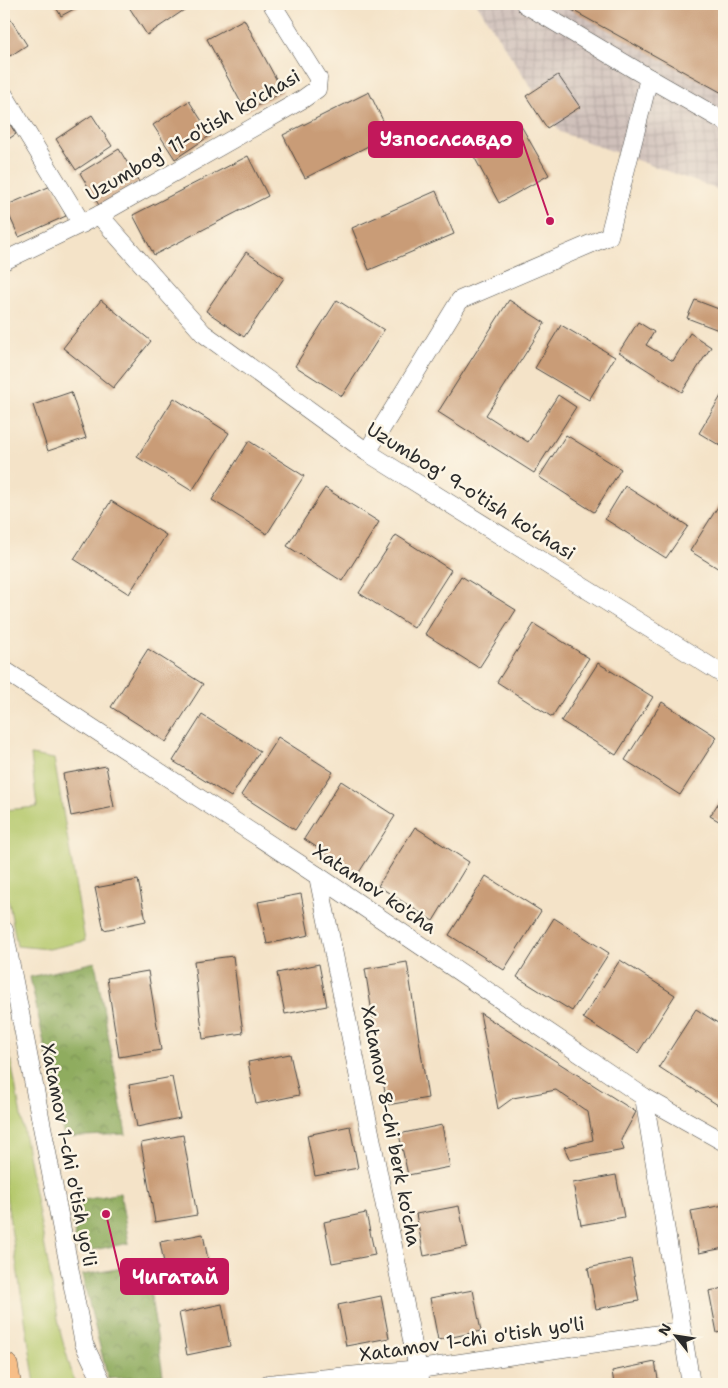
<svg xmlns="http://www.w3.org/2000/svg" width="728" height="1388" viewBox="0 0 728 1388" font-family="'Shantell Sans',sans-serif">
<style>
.industrial{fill:url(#industrial-grid)}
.grass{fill:#b4c86b;stroke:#707a4b}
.forest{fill:url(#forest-crowns);stroke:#5d6c45}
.building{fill:#c99c77}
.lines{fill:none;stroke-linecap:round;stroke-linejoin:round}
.minor-casing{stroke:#494743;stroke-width:19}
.trunk-casing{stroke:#494743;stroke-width:29}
.minor{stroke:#fff;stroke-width:18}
.trunk{stroke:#f7be87;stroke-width:28}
.labels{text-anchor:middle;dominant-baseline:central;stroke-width:5;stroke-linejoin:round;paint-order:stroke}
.street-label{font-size:19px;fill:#2b2b2b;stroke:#fcf5e5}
.leader{fill:none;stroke:#c2185b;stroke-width:2}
.callout-dot{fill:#c2185b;stroke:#fcf5e5;stroke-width:2}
.callout{fill:#c2185b;stroke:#c2185b;stroke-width:2}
.callout-label{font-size:20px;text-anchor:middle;font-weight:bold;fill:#fff}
</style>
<defs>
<pattern id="industrial-grid" width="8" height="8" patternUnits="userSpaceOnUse" patternTransform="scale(1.25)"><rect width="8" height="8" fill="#cfc0ba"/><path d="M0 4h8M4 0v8" fill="none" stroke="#b2a5a0"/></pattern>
<pattern id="forest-crowns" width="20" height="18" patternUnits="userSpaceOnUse" patternTransform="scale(1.25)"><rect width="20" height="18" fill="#8fac5f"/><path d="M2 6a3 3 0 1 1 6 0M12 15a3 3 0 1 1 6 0" fill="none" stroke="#758c4f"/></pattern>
</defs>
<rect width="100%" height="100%" fill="#fcf5e5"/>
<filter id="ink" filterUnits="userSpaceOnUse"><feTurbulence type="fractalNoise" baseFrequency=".02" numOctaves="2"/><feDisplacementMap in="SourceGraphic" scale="10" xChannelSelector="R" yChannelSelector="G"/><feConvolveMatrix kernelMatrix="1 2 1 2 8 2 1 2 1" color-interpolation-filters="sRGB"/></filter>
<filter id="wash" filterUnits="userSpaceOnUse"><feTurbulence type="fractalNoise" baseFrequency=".0096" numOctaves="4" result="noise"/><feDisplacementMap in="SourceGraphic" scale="20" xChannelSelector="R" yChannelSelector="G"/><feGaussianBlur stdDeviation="1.12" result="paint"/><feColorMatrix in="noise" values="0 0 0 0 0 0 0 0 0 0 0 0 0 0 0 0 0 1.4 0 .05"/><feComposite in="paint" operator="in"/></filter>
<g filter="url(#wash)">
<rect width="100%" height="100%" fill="#f4e3c8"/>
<polygon class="industrial" points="477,4 724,4 724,192 560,132"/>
<g class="grass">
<polygon points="31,755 54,759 85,941 49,949 17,946 4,876 4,810 37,807"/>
<polygon points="4,1023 61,1335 75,1384 35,1384 4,1182"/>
</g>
<g class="forest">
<polygon points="95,962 126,1134 64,1137 30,977"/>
<polygon points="120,1193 129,1243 78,1253 69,1203"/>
<polygon points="146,1264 163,1375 108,1379 82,1275"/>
</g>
<g id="blocks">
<g class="building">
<polygon points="54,4 83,4 61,16"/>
<polygon points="127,4 189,4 190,6 147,35"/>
<polygon points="561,4 724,4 724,94"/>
<polygon points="4,9 27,45 10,56 4,46"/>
<polygon points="244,19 283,92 246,112 207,39"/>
<polygon points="558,75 580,107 547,128 526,96"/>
<polygon points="369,92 390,135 305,178 283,135"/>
<polygon points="189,101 211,135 175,159 153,125"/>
<polygon points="4,115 16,134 4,142"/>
<polygon points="92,115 112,146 76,170 56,139"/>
<polygon points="520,124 549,175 499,203 471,151"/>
<polygon points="119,149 139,182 100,207 80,173"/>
<polygon points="248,156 268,196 154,255 133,215"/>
<polygon points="53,185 66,216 19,237 5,206"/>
<polygon points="436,191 454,234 369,270 352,228"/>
<polygon points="246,252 284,278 244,337 206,311"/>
<polygon points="101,300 151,341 113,388 63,348"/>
<polygon points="337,300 384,330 342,396 295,366"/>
<polygon points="509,300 545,323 486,415 528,442 558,395 576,407 534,473 438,412"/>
<polygon points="695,300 724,311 724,332 687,318"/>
<polygon points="638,322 654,332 646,345 673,361 690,333 711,347 682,392 619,352"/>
<polygon points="561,325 615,357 589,400 535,368"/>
<polygon points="724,391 724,448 699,433"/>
<polygon points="71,392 86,438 48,451 33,405"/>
<polygon points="174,398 229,433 192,491 137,457"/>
<polygon points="566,435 621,469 594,512 539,477"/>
<polygon points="249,441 304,476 267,534 212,500"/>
<polygon points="625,486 688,526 666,558 605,519"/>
<polygon points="325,488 379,522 342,581 287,546"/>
<polygon points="724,497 724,572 690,551"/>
<polygon points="111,501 166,535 129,594 74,559"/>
<polygon points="396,535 451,570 414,628 359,593"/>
<polygon points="461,576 516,610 479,668 425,634"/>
<polygon points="534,624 589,658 552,717 497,682"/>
<polygon points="148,649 203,684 166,742 111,707"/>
<polygon points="598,663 653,697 616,755 561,721"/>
<polygon points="662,702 717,737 680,795 625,760"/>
<polygon points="202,715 260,751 231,797 173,761"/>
<polygon points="278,737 333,772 295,830 241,795"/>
<polygon points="106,766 114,807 71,816 63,774"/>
<polygon points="341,781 395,816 358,874 304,839"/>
<polygon points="724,794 724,824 710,816"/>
<polygon points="415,827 469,862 433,921 378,886"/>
<polygon points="486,876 541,911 504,970 449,935"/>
<polygon points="138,880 146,921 104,930 95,888"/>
<polygon points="301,894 309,935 267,944 258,902"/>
<polygon points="554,918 609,953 572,1011 517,977"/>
<polygon points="233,956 243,1033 203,1039 194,961"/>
<polygon points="620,960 675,995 638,1053 583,1018"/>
<polygon points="407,962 428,1098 387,1105 365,969"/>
<polygon points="319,964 327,1006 285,1014 277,973"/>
<polygon points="148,971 161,1050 119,1057 107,978"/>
<polygon points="696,1009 724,1027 724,1109 659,1067"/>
<polygon points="480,1013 636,1112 621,1140 624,1150 570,1160 564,1147 593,1140 588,1112 556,1090 513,1098 498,1109"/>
<polygon points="290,1054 299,1095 256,1104 248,1062"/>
<polygon points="172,1077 180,1118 137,1127 129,1085"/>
<polygon points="442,1125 450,1167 408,1175 399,1134"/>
<polygon points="350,1126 358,1168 315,1176 307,1135"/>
<polygon points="183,1135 197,1215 155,1222 141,1143"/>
<polygon points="616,1175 624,1217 581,1225 573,1183"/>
<polygon points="724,1205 724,1248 699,1253 691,1211"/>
<polygon points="459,1206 467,1247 424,1256 416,1214"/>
<polygon points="366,1213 375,1255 332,1263 324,1222"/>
<polygon points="203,1234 211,1275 168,1284 160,1242"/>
<polygon points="631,1259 639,1301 596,1309 588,1268"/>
<polygon points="724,1288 724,1331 717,1333 709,1291"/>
<polygon points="473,1290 481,1331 438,1340 430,1298"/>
<polygon points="381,1296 389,1338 346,1346 338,1305"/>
<polygon points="222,1304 230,1346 187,1355 179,1313"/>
<polygon points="655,1362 659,1384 614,1384 612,1371"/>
</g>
</g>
</g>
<g filter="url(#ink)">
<use href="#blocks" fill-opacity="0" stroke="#494743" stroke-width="1"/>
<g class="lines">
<g class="minor-casing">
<g id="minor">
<polyline points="525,4 649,78 724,121"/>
<polyline points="4,95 82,224"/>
<polyline points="99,215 203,333 367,452 724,675"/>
<polyline points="4,261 99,215 303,99 317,89 318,78 272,4"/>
<polyline points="367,452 460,300 609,236 649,78"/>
<polyline points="4,670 318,876 644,1097 724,1142"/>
<polyline points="318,876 421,1384"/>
<polyline points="4,930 84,1344 103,1384"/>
<polyline points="644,1097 691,1384"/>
<polyline points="268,1384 419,1369 681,1331"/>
</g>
</g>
<g class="trunk-casing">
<polyline id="trunk" points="4,1367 7,1384"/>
</g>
<use href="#minor" class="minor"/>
<use href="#trunk" class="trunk"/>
</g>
</g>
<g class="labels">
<g class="street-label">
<text transform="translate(193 135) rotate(-30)">Uzumbog' 11-o'tish ko'chasi</text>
<text transform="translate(471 491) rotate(32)">Uzumbog' 9-o'tish ko'chasi</text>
<text transform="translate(375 889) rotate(34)">Xatamov ko'cha</text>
<text transform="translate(391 1126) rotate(79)">Xatamov 8-chi berk ko'cha</text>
<text transform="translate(69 1155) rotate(79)">Xatamov 1-chi o'tish yo'li</text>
<text transform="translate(472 1339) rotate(-8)">Xatamov 1-chi o'tish yo'li</text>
</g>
</g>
<path class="leader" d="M550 221L522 139M106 1214L121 1277"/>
<g class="callout-dot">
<circle cx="550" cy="221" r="5"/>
<circle cx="106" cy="1214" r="5"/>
</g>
<g class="callout">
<rect x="369" y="122" width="153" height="35" rx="5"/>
<rect x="121" y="1259" width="107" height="35" rx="5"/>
</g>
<g class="callout-label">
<text x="446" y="146">Узпослсавдо</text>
<text x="175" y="1284">Чигатай</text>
</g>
<rect width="728" height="1388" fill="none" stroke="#fcf5e5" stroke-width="20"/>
<g transform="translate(676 1336) rotate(300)" stroke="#fcf5e5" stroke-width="4" paint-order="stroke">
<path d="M0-4L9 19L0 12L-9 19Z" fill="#2b2b2b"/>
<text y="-8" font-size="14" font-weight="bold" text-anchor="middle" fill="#2b2b2b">N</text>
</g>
</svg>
